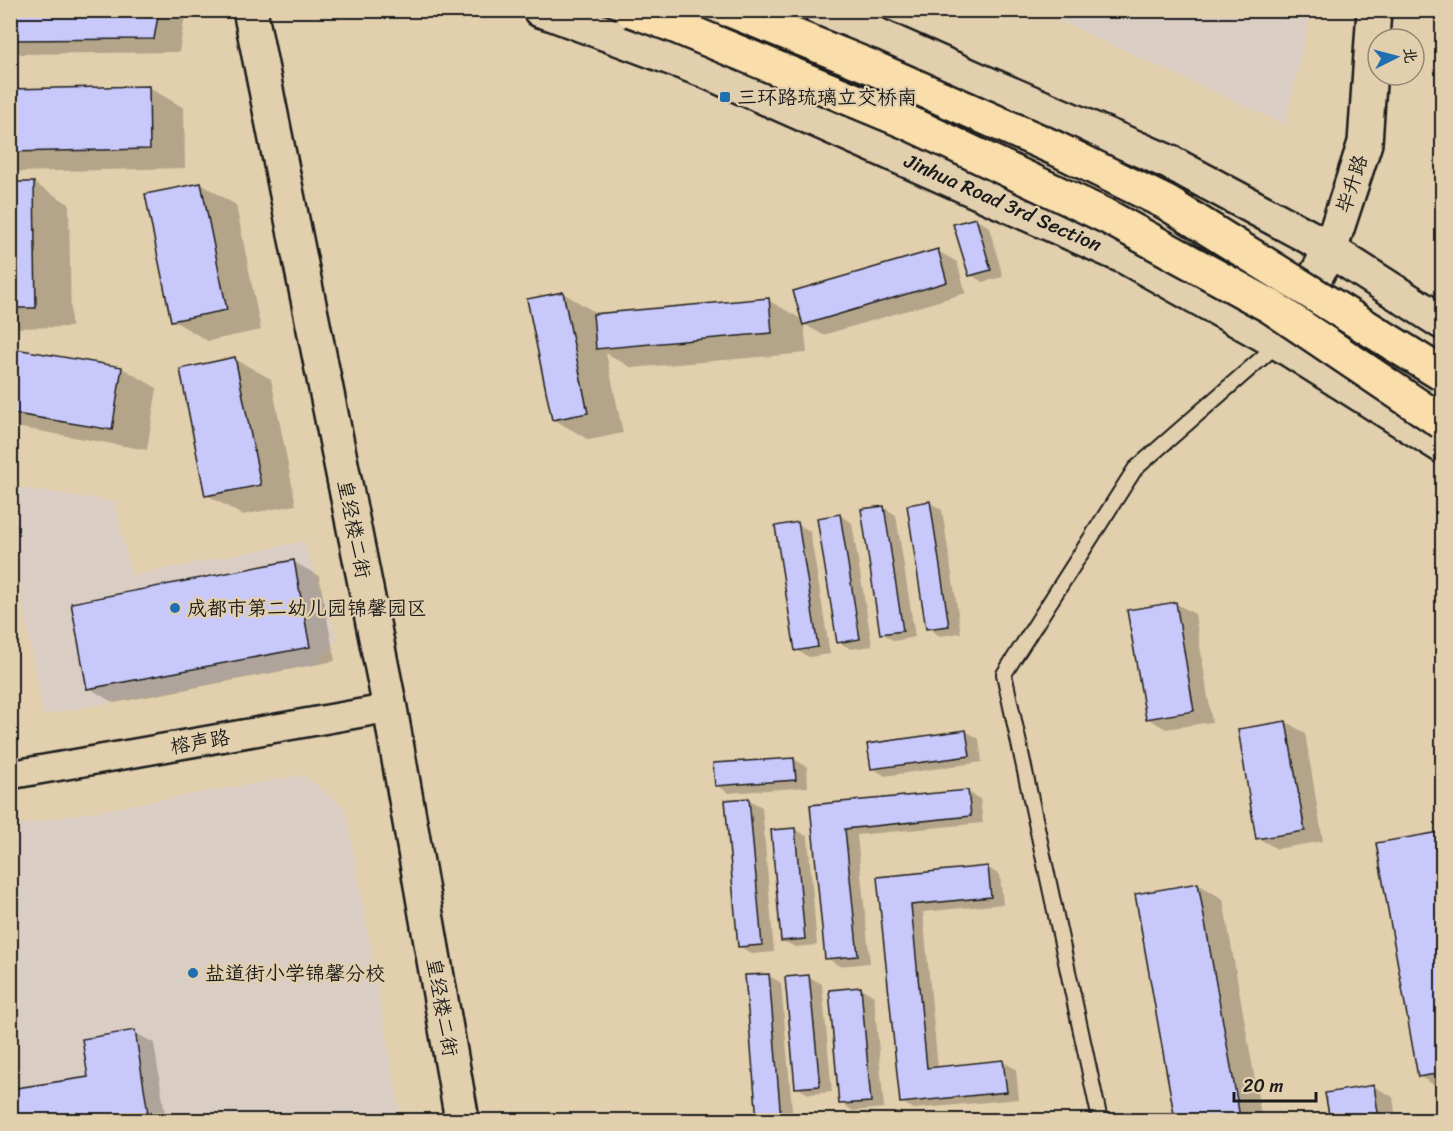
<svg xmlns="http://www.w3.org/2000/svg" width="1453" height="1131" viewBox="0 0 1453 1131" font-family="Sriracha,'LXGW WenKai TC',sans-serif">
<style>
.built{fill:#dacdc4}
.shadow{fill:#0003}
.building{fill:#c8c8fb;stroke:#1c1c1c;stroke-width:1.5}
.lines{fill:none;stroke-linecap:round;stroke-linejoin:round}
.lane-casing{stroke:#1c1c1c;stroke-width:18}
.street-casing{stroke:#1c1c1c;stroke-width:32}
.secondary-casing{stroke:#1c1c1c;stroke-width:38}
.lane{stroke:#e2cfad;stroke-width:14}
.street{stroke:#e2cfad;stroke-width:27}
.secondary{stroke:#e2cfad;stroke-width:33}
.primary-bridge-casing{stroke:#1c1c1c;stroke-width:38;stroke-linecap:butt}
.primary-bridge{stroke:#f9ddab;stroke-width:33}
.poi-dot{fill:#1f6fb2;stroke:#e2cfad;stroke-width:2}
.labels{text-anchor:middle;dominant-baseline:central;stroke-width:4.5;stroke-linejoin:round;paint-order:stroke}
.poi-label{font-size:20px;fill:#1c1c1c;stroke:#e2cfad;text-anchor:start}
.street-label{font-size:20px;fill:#1c1c1c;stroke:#e2cfad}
</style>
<rect width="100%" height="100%" fill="#e2cfad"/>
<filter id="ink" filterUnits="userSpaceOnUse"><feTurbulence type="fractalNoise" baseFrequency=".0167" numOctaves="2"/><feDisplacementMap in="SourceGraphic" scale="12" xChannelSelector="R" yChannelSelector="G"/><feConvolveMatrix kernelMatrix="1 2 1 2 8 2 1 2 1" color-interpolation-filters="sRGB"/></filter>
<g filter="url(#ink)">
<g class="built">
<polygon points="1039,11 1311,11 1285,125"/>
<polygon points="10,486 115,502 131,576 304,541 338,639 316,664 43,715 11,533"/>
<polygon points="303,775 346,809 401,1120 11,1120 11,826"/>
</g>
<g class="shadow">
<polygon points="10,10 186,10 179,52 21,54 10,48"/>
<polygon points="148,87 184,108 185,168 20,172 10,167 10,90"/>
<polygon points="34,183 69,204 71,327 10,328 10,184"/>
<polygon points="201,184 236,205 261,330 208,341 172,320"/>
<polygon points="976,219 989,227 1003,277 983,282 970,275"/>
<polygon points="938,251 957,262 966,293 823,335 804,324 807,353 632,368 606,353 623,433 589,440 553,419 563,293 598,314 768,300 803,320"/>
<polygon points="10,349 122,368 157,388 147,450 10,426"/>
<polygon points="235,359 271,379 296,505 242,515 207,495"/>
<polygon points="929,502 942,510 961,633 940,636 928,628"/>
<polygon points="883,507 896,515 915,637 894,641 882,633"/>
<polygon points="840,515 852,523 872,646 851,649 838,642"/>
<polygon points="797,524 810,531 830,654 809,657 796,650"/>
<polygon points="294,562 319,576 335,661 114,703 89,688"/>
<polygon points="1175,603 1195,614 1212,722 1166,729 1147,718"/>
<polygon points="1286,722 1305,733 1323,841 1277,849 1258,838"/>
<polygon points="966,731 979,739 982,762 885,776 872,768"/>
<polygon points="794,759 807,767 808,787 729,793 716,785"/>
<polygon points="968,792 980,799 983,823 857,835 870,963 839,966 827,958 812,807"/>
<polygon points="749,800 762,807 774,952 752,954 739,946"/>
<polygon points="795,829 808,837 817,945 795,947 782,940"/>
<polygon points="1439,834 1442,835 1442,1071 1439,1072 1439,1075 1442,1075 1442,1090 1419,1076"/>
<polygon points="988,868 1000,875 1003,904 923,912 938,1068 1003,1062 1016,1069 1019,1099 914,1109 901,1102 879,879"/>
<polygon points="1198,884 1223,899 1262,1120 1176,1120 1136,895"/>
<polygon points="768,975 781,983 793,1120 759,1120 747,977"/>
<polygon points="809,977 822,984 832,1092 809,1094 796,1087"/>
<polygon points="861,988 874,996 884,1108 853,1111 841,1103"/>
<polygon points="134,1032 154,1043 166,1120 10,1120 10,1091 90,1078"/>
<polygon points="1373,1086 1393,1097 1396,1120 1331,1120 1327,1094"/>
</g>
<g class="building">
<polygon points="10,10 159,10 154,39 10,40"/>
<polygon points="149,86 150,149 10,152 10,89"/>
<polygon points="10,182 34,182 36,308 10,308"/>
<polygon points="201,183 227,310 171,321 145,194"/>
<polygon points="976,218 991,270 969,276 953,224"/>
<polygon points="938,249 947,282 803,325 793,291"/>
<polygon points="563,292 588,413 552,420 527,299"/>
<polygon points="769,298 772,333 596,349 593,314"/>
<polygon points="10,348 122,367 112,430 10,413"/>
<polygon points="235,357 261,485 205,496 180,369"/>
<polygon points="930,501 949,626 926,629 907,505"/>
<polygon points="884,506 903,631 880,634 861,509"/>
<polygon points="840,514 860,639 837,643 817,518"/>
<polygon points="798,522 818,647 795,651 775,526"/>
<polygon points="294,560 310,647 87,689 71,603"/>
<polygon points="1176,602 1194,711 1146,719 1127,610"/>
<polygon points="1286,721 1305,831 1256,839 1238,729"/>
<polygon points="966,730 970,756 871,769 867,744"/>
<polygon points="794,758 796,780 715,786 713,763"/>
<polygon points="968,790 971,816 845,829 858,956 825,959 810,805"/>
<polygon points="749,798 762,945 738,947 725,800"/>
<polygon points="795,828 805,939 781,941 771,830"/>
<polygon points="1439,832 1442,849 1442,1073 1418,1077 1376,843"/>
<polygon points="988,866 991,897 911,905 927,1068 1003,1060 1007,1092 900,1103 877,877"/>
<polygon points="1198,883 1240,1117 1219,1120 1175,1120 1135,894"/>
<polygon points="769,974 781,1120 757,1120 745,975"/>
<polygon points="809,975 820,1086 795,1088 785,977"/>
<polygon points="861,987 871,1102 839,1104 829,990"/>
<polygon points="135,1030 149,1120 100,1120 99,1116 72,1120 10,1120 10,1089 88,1077 82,1039"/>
<polygon points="1374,1085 1379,1120 1330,1120 1325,1093"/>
</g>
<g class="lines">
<g class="lane-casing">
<polyline id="lane" points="1100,1120 1004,674 1135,469 1279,343"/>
</g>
<g class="street-casing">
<polyline id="street" points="10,775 390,708"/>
</g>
<g class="secondary-casing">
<g id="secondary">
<polyline points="250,10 390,708 462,1120"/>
<polyline points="540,10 553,14 703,70 1127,258 1279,343 1442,446"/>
<polyline points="821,10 981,81 1171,163 1311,238 1442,322"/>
<polyline points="1279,343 1330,250 1365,143 1374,10"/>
</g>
</g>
<use href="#lane" class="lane"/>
<use href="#street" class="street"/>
<use href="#secondary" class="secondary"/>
<g class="primary-bridge-casing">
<g id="primary-bridge">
<polyline points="631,10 675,26 909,123 1108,217 1270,306 1442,422"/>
<polyline points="730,10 869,66 1057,149 1167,203 1442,374"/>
</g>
</g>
<use href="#primary-bridge" class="primary-bridge"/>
</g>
</g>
<g class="poi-dot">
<rect x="719" y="91" width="12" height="12" rx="3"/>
<circle cx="175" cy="608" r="6"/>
<circle cx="193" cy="973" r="6"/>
</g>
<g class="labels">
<g class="poi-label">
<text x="737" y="97">三环路琉璃立交桥南</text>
<text x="187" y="608">成都市第二幼儿园锦馨园区</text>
<text x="205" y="973">盐道街小学锦馨分校</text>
</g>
<g class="street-label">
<text transform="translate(1352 184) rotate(-72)">毕升路</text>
<text transform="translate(1003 203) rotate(24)">Jinhua Road 3rd Section</text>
<text transform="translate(354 529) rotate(79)">皇经楼二街</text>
<text transform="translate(200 742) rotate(-10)">榕声路</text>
<text transform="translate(442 1007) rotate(80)">皇经楼二街</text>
</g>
</g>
<rect width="1453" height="1131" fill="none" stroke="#e2cfad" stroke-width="36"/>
<rect x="18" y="18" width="1417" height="1095" fill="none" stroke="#1c1c1c" stroke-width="2" filter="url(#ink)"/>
<g transform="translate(1396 57) rotate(84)"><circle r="28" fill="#e2cfad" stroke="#938773" stroke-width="1.5"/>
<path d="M0-4.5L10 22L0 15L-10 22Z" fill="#1f6fb2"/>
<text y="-9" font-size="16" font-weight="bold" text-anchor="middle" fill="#1c1c1c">北</text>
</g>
<path d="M1234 1092v9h82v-9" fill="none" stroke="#1c1c1c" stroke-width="3"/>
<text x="1243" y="1092" font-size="18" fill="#1c1c1c" stroke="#e2cfad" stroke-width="4.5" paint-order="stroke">20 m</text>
</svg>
